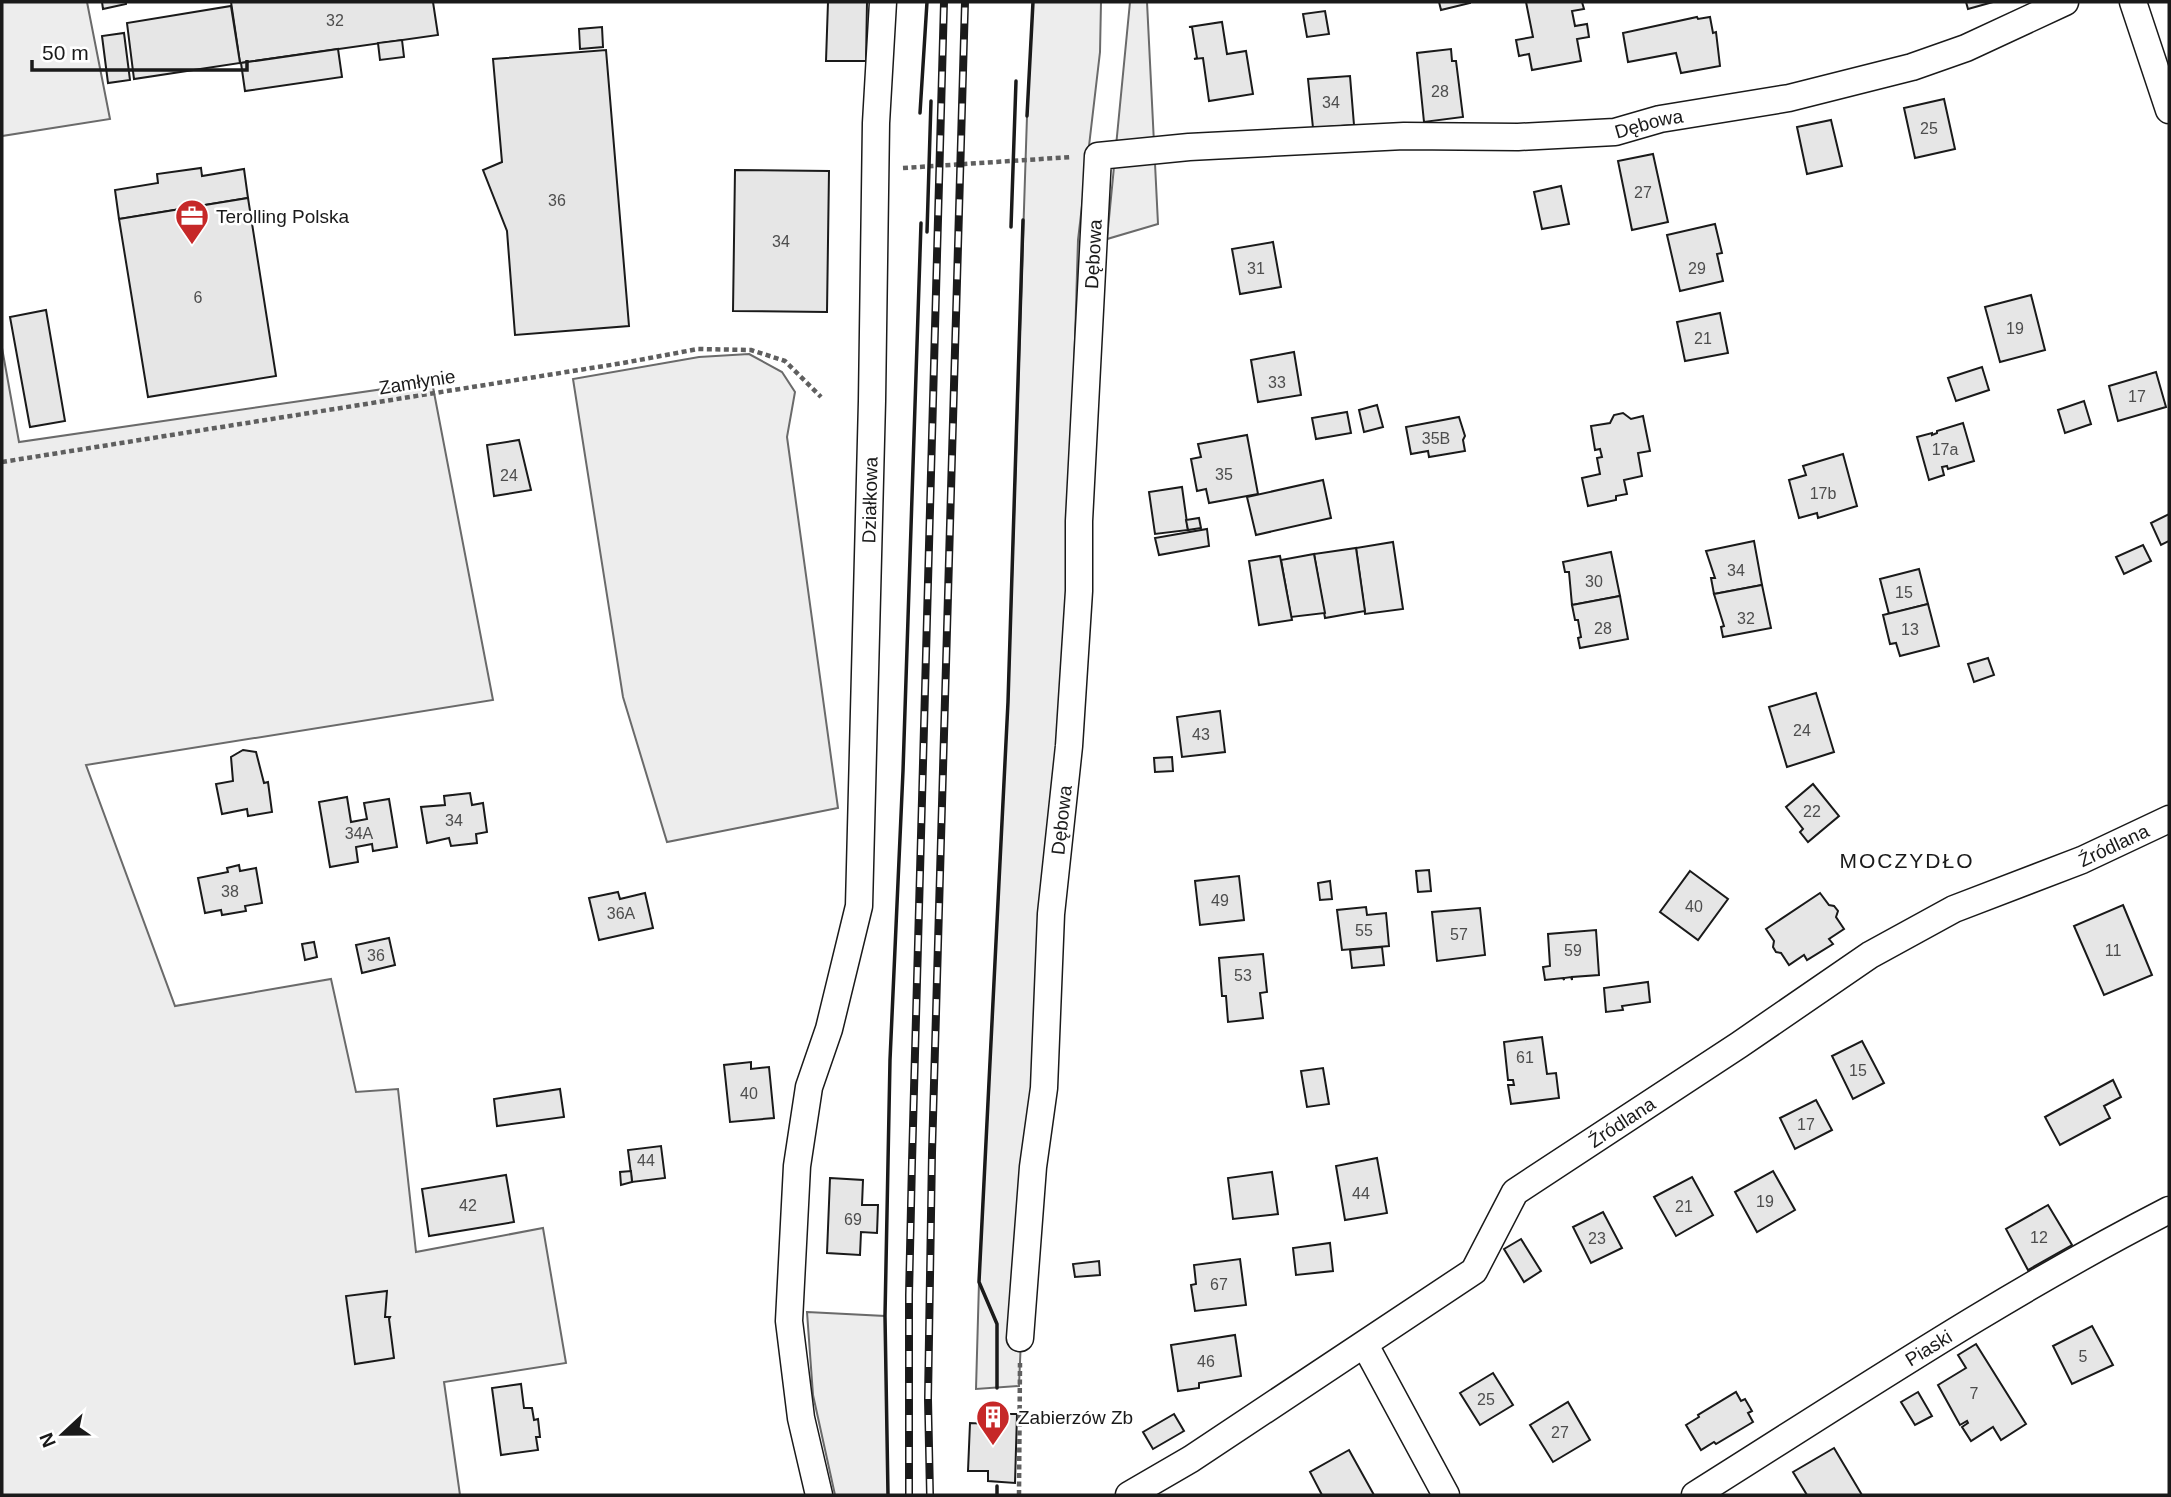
<svg xmlns="http://www.w3.org/2000/svg" width="2171" height="1497" viewBox="0 0 2171 1497" font-family="Helvetica,sans-serif">
<style>
.built{fill:#ededed;stroke:#6a6a6a;stroke-width:2}
.building{fill:#e6e6e6;stroke:#1a1a1a;stroke-width:2}
.lines{fill:none;stroke-linecap:round;stroke-linejoin:round}
.minor-casing{stroke:#1a1a1a;stroke-width:29}
.path{stroke:#5f5f5f;stroke-width:4.5;stroke-dasharray:5 3.5;stroke-linecap:butt}
.minor{stroke:#fff;stroke-width:26}
.rail-casing{stroke:#1a1a1a;stroke-width:8}
.rail{stroke:#fff;stroke-width:5;stroke-dasharray:16;stroke-linecap:butt}
.wall{stroke:#1a1a1a;stroke-width:3.5}
.labels{text-anchor:middle;dominant-baseline:central;stroke-width:5;stroke-linejoin:round;paint-order:stroke}
.number-label{font-size:16px;fill:#4d4d4d}
.street-label{font-size:19px;fill:#1a1a1a;stroke:#fff}
.poi-label{font-size:19px;fill:#1a1a1a;stroke:#fff;text-anchor:start}
.neighbourhood-label{font-size:21px;letter-spacing:2px;fill:#1a1a1a;stroke:#fff}
</style>
<rect width="100%" height="100%" fill="#fff"/>
<g class="built">
<polygon points="2,2 87,2 110,119 2,136"/>
<polygon points="1033,2 1101,2 1100,52 1078,240 1066,641 1023,1291 1019,1386 976,1389 979,1282 1008,702 1027,116"/>
<polygon points="1130,2 1147,2 1158,224 1107,239"/>
<polygon points="2,348 19,442 432,382 493,700 86,765 175,1006 331,979 356,1092 398,1089 416,1252 543,1228 566,1363 444,1382 460,1495 2,1495"/>
<polygon points="749,354 782,372 795,392 787,437 838,808 667,842 623,697 573,379 699,357"/>
<polygon points="807,1312 885,1316 888,1495 835,1495 813,1395"/>
</g>
<g class="building">
<polygon points="102,2 126,2 126,4 103,9"/>
<polygon points="231,2 433,2 438,35 240,63"/>
<polygon points="828,2 867,2 866,61 826,61"/>
<polygon points="1439,2 1470,2 1470,3 1441,10"/>
<polygon points="1526,2 1582,2 1584,9 1572,11 1575,26 1587,24 1589,37 1577,39 1581,61 1532,70 1529,54 1519,56 1516,40 1533,37"/>
<polygon points="1966,2 1993,2 1968,9"/>
<polygon points="231,6 240,63 134,79 127,23"/>
<polygon points="1325,11 1329,34 1307,37 1303,14"/>
<polygon points="1697,17 1698,19 1710,17 1713,33 1716,32 1720,66 1681,73 1676,53 1628,62 1623,33"/>
<polygon points="1222,22 1227,54 1246,51 1253,94 1209,101 1203,58 1194,59 1197,58 1192,27 1189,27"/>
<polygon points="602,27 603,47 580,49 579,29"/>
<polygon points="124,33 130,80 108,83 102,36"/>
<polygon points="402,40 404,57 380,60 378,43"/>
<polygon points="338,49 342,77 245,91 241,63"/>
<polygon points="1451,49 1452,61 1456,61 1463,117 1424,122 1417,53"/>
<polygon points="606,50 629,326 515,335 507,231 483,170 502,162 493,59"/>
<polygon points="1350,76 1354,125 1313,128 1308,79"/>
<polygon points="1944,99 1955,149 1915,158 1904,108"/>
<polygon points="1831,120 1842,166 1807,174 1797,127"/>
<polygon points="1653,154 1668,222 1632,230 1618,161"/>
<polygon points="201,168 202,176 244,169 248,198 119,219 115,190 158,183 157,174"/>
<polygon points="735,170 829,171 827,312 733,311"/>
<polygon points="1561,186 1569,224 1542,229 1534,192"/>
<polygon points="248,198 276,376 148,397 119,219"/>
<polygon points="1715,224 1722,253 1717,254 1723,281 1680,291 1667,235"/>
<polygon points="1273,242 1281,287 1240,294 1232,249"/>
<polygon points="2031,295 2045,350 2000,362 1985,307"/>
<polygon points="46,310 65,421 30,427 10,317"/>
<polygon points="1720,313 1728,353 1685,361 1677,322"/>
<polygon points="1294,352 1301,395 1258,402 1251,360"/>
<polygon points="1982,367 1989,390 1956,401 1948,378"/>
<polygon points="2156,372 2166,407 2118,421 2109,386"/>
<polygon points="2084,401 2091,424 2065,433 2058,410"/>
<polygon points="1377,405 1383,427 1364,432 1359,410"/>
<polygon points="1347,412 1351,433 1316,439 1312,418"/>
<polygon points="1623,413 1631,419 1643,416 1650,451 1638,453 1642,476 1624,480 1627,494 1616,496 1616,500 1588,506 1582,478 1600,474 1597,458 1602,457 1600,449 1595,450 1591,426 1610,423 1614,415"/>
<polygon points="1459,417 1465,436 1463,440 1465,451 1429,457 1428,451 1411,454 1406,427"/>
<polygon points="1963,423 1974,461 1948,469 1947,466 1942,467 1944,475 1929,480 1917,437 1932,433 1932,435 1937,433 1937,431"/>
<polygon points="1247,435 1258,494 1209,503 1206,489 1197,491 1191,459 1201,457 1198,444"/>
<polygon points="519,440 531,490 494,496 487,445"/>
<polygon points="1843,454 1857,506 1818,518 1817,513 1799,518 1789,480 1806,475 1803,466"/>
<polygon points="1323,480 1331,518 1256,535 1247,497"/>
<polygon points="1182,487 1188,530 1155,534 1149,492"/>
<polygon points="2169,514 2169,541 2161,545 2151,523"/>
<polygon points="1199,518 1201,528 1188,530 1186,520"/>
<polygon points="1207,529 1209,546 1159,555 1155,538"/>
<polygon points="1754,541 1762,585 1714,594 1711,578 1715,578 1706,551"/>
<polygon points="1393,542 1403,609 1365,614 1356,548"/>
<polygon points="2143,545 2151,561 2124,574 2116,557"/>
<polygon points="1356,548 1365,611 1325,618 1314,554"/>
<polygon points="1611,552 1620,596 1572,605 1569,572 1565,572 1563,562"/>
<polygon points="1314,554 1325,613 1291,617 1281,560"/>
<polygon points="1280,556 1292,620 1259,625 1249,561"/>
<polygon points="1919,569 1928,604 1889,614 1880,579"/>
<polygon points="1762,585 1771,628 1723,637 1721,627 1724,626 1714,594"/>
<polygon points="1620,596 1628,639 1580,648 1578,638 1581,637 1578,620 1575,620 1572,605"/>
<polygon points="1928,604 1939,646 1900,656 1896,643 1890,644 1883,615"/>
<polygon points="1988,658 1994,675 1974,682 1968,664"/>
<polygon points="1816,693 1834,752 1787,767 1769,707"/>
<polygon points="1220,711 1225,752 1182,757 1177,717"/>
<polygon points="243,750 256,752 264,783 268,782 272,812 248,816 247,809 222,814 216,784 233,781 231,757"/>
<polygon points="1172,757 1173,771 1155,772 1154,758"/>
<polygon points="1813,784 1839,816 1808,842 1800,832 1803,829 1786,807"/>
<polygon points="470,793 472,805 483,803 487,832 476,834 477,843 451,846 449,838 427,843 421,807 445,805 444,796"/>
<polygon points="347,797 351,822 367,819 364,803 389,799 397,847 373,851 372,844 356,847 358,862 330,867 319,802"/>
<polygon points="239,865 240,871 256,868 262,903 245,906 246,911 222,915 221,910 205,913 198,878 228,872 227,868"/>
<polygon points="1429,870 1431,891 1418,892 1416,871"/>
<polygon points="1690,871 1728,899 1698,940 1660,912"/>
<polygon points="1239,876 1244,920 1200,925 1195,881"/>
<polygon points="1330,881 1332,899 1320,900 1318,883"/>
<polygon points="618,892 620,899 645,893 653,928 599,940 589,898"/>
<polygon points="1820,893 1829,905 1834,906 1838,911 1836,917 1844,929 1829,939 1833,944 1807,960 1804,955 1789,965 1781,953 1776,952 1773,947 1774,941 1766,929"/>
<polygon points="2123,905 2152,975 2104,995 2074,926"/>
<polygon points="1366,907 1367,915 1386,913 1389,946 1342,950 1337,910"/>
<polygon points="1480,908 1485,955 1437,961 1432,912"/>
<polygon points="1596,930 1599,975 1572,977 1572,980 1571,977 1564,978 1564,980 1563,978 1545,980 1543,967 1550,966 1548,934"/>
<polygon points="389,938 395,965 362,973 356,945"/>
<polygon points="314,942 317,957 305,960 302,944"/>
<polygon points="1382,947 1384,965 1352,968 1350,950"/>
<polygon points="1263,954 1267,992 1260,993 1263,1018 1228,1022 1226,996 1222,996 1219,958"/>
<polygon points="1648,982 1650,1002 1622,1006 1623,1010 1606,1012 1604,988"/>
<polygon points="1542,1037 1547,1074 1556,1073 1559,1098 1511,1104 1508,1085 1514,1085 1513,1080 1508,1080 1504,1042"/>
<polygon points="1862,1041 1884,1083 1853,1099 1832,1056"/>
<polygon points="751,1062 751,1069 769,1067 774,1118 730,1122 724,1065"/>
<polygon points="1323,1068 1329,1104 1307,1107 1301,1071"/>
<polygon points="2113,1080 2121,1097 2104,1106 2110,1118 2060,1145 2045,1117"/>
<polygon points="560,1089 564,1117 497,1126 494,1099"/>
<polygon points="1816,1100 1832,1130 1795,1149 1780,1118"/>
<polygon points="661,1146 665,1178 632,1182 628,1150"/>
<polygon points="1377,1158 1387,1213 1345,1220 1336,1166"/>
<polygon points="631,1171 632,1182 621,1185 620,1172"/>
<polygon points="1773,1171 1795,1210 1757,1232 1735,1192"/>
<polygon points="1272,1172 1278,1214 1233,1219 1228,1178"/>
<polygon points="506,1175 514,1222 429,1236 422,1189"/>
<polygon points="1692,1177 1713,1215 1676,1236 1654,1197"/>
<polygon points="830,1178 863,1180 862,1205 878,1205 877,1233 861,1232 860,1255 827,1253"/>
<polygon points="2048,1205 2072,1245 2028,1270 2006,1229"/>
<polygon points="1603,1212 1622,1248 1591,1263 1573,1227"/>
<polygon points="1521,1239 1541,1271 1524,1282 1504,1249"/>
<polygon points="1330,1243 1333,1271 1296,1275 1293,1248"/>
<polygon points="1240,1259 1246,1305 1195,1311 1191,1285 1196,1284 1194,1265"/>
<polygon points="1099,1261 1100,1275 1075,1277 1073,1264"/>
<polygon points="387,1291 385,1317 390,1317 389,1319 394,1358 355,1364 346,1296"/>
<polygon points="2092,1326 2113,1365 2072,1384 2053,1346"/>
<polygon points="1235,1335 1241,1376 1199,1383 1199,1388 1178,1391 1171,1345"/>
<polygon points="1976,1344 2026,1424 2001,1440 1993,1427 1971,1441 1962,1427 1968,1423 1967,1421 1960,1425 1938,1385 1966,1368 1958,1355"/>
<polygon points="1493,1373 1513,1405 1480,1425 1460,1393"/>
<polygon points="521,1384 524,1408 532,1408 534,1420 538,1419 540,1437 536,1437 538,1450 501,1455 492,1388"/>
<polygon points="1736,1392 1741,1401 1745,1399 1752,1411 1748,1413 1753,1422 1716,1444 1714,1442 1701,1450 1686,1425 1699,1417 1698,1415"/>
<polygon points="1918,1392 1932,1416 1915,1425 1901,1402"/>
<polygon points="1568,1402 1590,1440 1553,1462 1530,1425"/>
<polygon points="989,1414 1017,1414 1015,1483 988,1481 988,1471 968,1471 970,1423 989,1424"/>
<polygon points="1174,1414 1184,1431 1153,1449 1143,1432"/>
<polygon points="1834,1448 1862,1495 1807,1495 1793,1472"/>
<polygon points="1349,1450 1374,1495 1322,1495 1310,1472"/>
</g>
<g class="lines">
<g class="minor-casing">
<g id="minor">
<polyline points="2133,2 2169,110"/>
<path id="s1" d="M1020 1338 1033 1167 1044 1088 1051 914 1069 746 1079 591V521L1098 156 1189 147 1404 136 1518 137 1615 132 1660 119 1789 98 1912 67 1966 48 2065 2"/>
<polyline points="1365,1345 1446,1495"/>
<path id="s2" d="M819 1495 801 1418 789 1321 797 1166 809 1087 829 1029 859 906 872 401 876 123 883 2"/>
<path id="s3" d="M1129 1495 1191 1459 1474 1271 1515 1192 1739 1045 1870 955 1954 909 2082 860 2169 819"/>
<path id="s4" d="M1695 1495C1851 1397 2005 1294 2169 1210"/>
</g>
</g>
<g class="path">
<polyline points="903,168 1072,157"/>
<polyline points="2,462 623,363 698,349 751,350 785,361 821,397"/>
<polyline points="1019,1495 1020,1363"/>
</g>
<use href="#minor" class="minor"/>
<g class="rail-casing">
<g id="rail">
<polyline points="909,1495 909,1295 912,1162 944,2"/>
<polyline points="930,1495 928,1399 932,1153 965,2"/>
</g>
</g>
<use href="#rail" class="rail"/>
<g class="wall">
<polyline points="920,113 927,2"/>
<polyline points="1027,116 1033,2"/>
<polyline points="1011,227 1016,81"/>
<polyline points="927,232 931,101"/>
<polyline points="997,1388 997,1324 979,1282 1008,702 1023,220"/>
<polyline points="888,1495 885,1316 890,1060 903,771 921,223"/>
<polyline points="997,1495 997,1486"/>
</g>
</g>
<defs>
<g id="office-pin" transform="scale(1.75)"><path d="M0 17L-7.5 6A9.5 9.5 0 1 1 7.5 6Z" fill="#c62828" stroke="#fff"/><path d="M-6-3h4V-5.5h4V-3h4V5H-6ZM-1-4.5V-3h2v-1.5ZM-6 0V1H6V0Z" fill="#fff"/></g>
<g id="building-pin" transform="scale(1.75)"><path d="M0 17L-7.5 6A9.5 9.5 0 1 1 7.5 6Z" fill="#c62828" stroke="#fff"/><path d="M-4-6H4V6H1V3H-1V6H-4ZM-2.5-4.3h1.7v1.8h-1.7ZM.8-4.3h1.7v1.8H.8ZM-2.5-1h1.7V.8h-1.7ZM.8-1h1.7V.8H.8Z" fill="#fff"/></g>
</defs>
<g fill-rule="evenodd">
<use href="#office-pin" x="192" y="216"/>
<use href="#building-pin" x="993" y="1417"/>
</g>
<g class="labels">
<g class="number-label">
<text x="335" y="20">32</text>
<text x="1440" y="91">28</text>
<text x="1331" y="102">34</text>
<text x="1929" y="128">25</text>
<text x="1643" y="192">27</text>
<text x="557" y="200">36</text>
<text x="781" y="241">34</text>
<text x="1256" y="268">31</text>
<text x="1697" y="268">29</text>
<text x="198" y="297">6</text>
<text x="2015" y="328">19</text>
<text x="1703" y="338">21</text>
<text x="1277" y="382">33</text>
<text x="2137" y="396">17</text>
<text x="1436" y="438">35B</text>
<text x="1945" y="449">17a</text>
<text x="1224" y="474">35</text>
<text x="509" y="475">24</text>
<text x="1823" y="493">17b</text>
<text x="1736" y="570">34</text>
<text x="1594" y="581">30</text>
<text x="1904" y="592">15</text>
<text x="1746" y="618">32</text>
<text x="1603" y="628">28</text>
<text x="1910" y="629">13</text>
<text x="1802" y="730">24</text>
<text x="1201" y="734">43</text>
<text x="1812" y="811">22</text>
<text x="454" y="820">34</text>
<text x="359" y="833">34A</text>
<text x="230" y="891">38</text>
<text x="1220" y="900">49</text>
<text x="1694" y="906">40</text>
<text x="621" y="913">36A</text>
<text x="1364" y="930">55</text>
<text x="1459" y="934">57</text>
<text x="1573" y="950">59</text>
<text x="2113" y="950">11</text>
<text x="376" y="955">36</text>
<text x="1243" y="975">53</text>
<text x="1525" y="1057">61</text>
<text x="1858" y="1070">15</text>
<text x="749" y="1093">40</text>
<text x="1806" y="1124">17</text>
<text x="646" y="1160">44</text>
<text x="1361" y="1193">44</text>
<text x="1765" y="1201">19</text>
<text x="468" y="1205">42</text>
<text x="1684" y="1206">21</text>
<text x="853" y="1219">69</text>
<text x="2039" y="1237">12</text>
<text x="1597" y="1238">23</text>
<text x="1219" y="1284">67</text>
<text x="2083" y="1356">5</text>
<text x="1206" y="1361">46</text>
<text x="1974" y="1393">7</text>
<text x="1486" y="1399">25</text>
<text x="1560" y="1432">27</text>
</g>
<g class="street-label">
<text stroke="none"><textPath href="#s1" startOffset="1738">Dębowa</textPath></text>
<text stroke="none"><textPath href="#s1" startOffset="1087">Dębowa</textPath></text>
<text transform="translate(417 382) rotate(-9)">Zamłynie</text>
<text stroke="none"><textPath href="#s2" startOffset="1006">Działkowa</textPath></text>
<text stroke="none"><textPath href="#s1" startOffset="520">Dębowa</textPath></text>
<text stroke="none"><textPath href="#s3" startOffset="1195">Źródlana</textPath></text>
<text stroke="none"><textPath href="#s3" startOffset="628">Źródlana</textPath></text>
<text stroke="none"><textPath href="#s4" startOffset="276">Piaski</textPath></text>
</g>
<g class="poi-label">
<text x="216" y="216">Terolling Polska</text>
<text x="1018" y="1417">Zabierzów Zb</text>
</g>
<g class="neighbourhood-label">
<text x="1907" y="860">MOCZYDŁO</text>
</g>
</g>
<rect width="2171" height="1497" fill="none" stroke="#1a1a1a" stroke-width="7"/>
<g transform="translate(63 1434) rotate(248)" stroke="#ffffff" stroke-width="5" paint-order="stroke">
<path d="M0-5L12 26L0 18L-12 26Z" fill="#1a1a1a"/>
<text y="-10" font-size="19" font-weight="bold" text-anchor="middle" fill="#1a1a1a">N</text>
</g>
<path d="M32 60v10h215v-10" fill="none" stroke="#1a1a1a" stroke-width="3.5"/>
<text x="42" y="60" font-size="21" fill="#1a1a1a" stroke="#ffffff" stroke-width="5" paint-order="stroke">50 m</text>
</svg>
